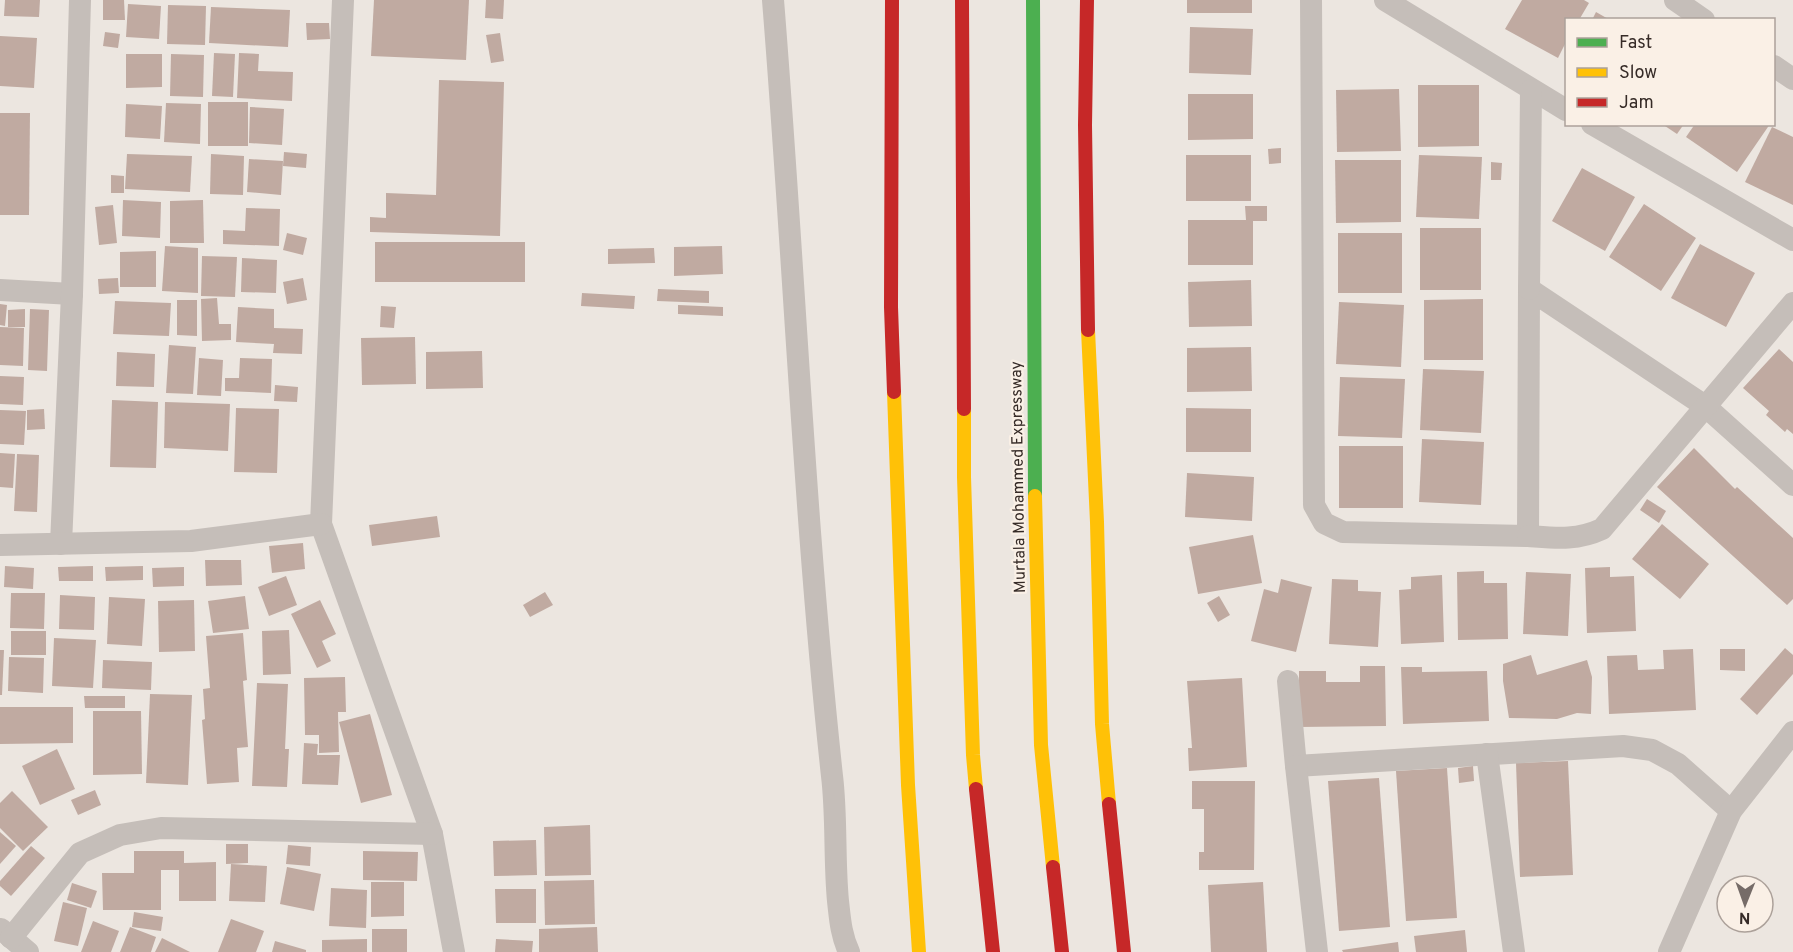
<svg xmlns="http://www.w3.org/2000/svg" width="1793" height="952" viewBox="0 0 1793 952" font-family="Overpass,sans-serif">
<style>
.building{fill:#c0aaa1}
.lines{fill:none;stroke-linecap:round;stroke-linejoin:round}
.street{stroke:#c5beb9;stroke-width:22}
.fast{stroke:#4caf50;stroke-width:14}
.slow{stroke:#ffc107;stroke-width:14}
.jam{stroke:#c62828;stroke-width:14}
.labels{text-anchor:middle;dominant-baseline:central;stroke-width:4.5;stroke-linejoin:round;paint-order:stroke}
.street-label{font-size:16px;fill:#362b27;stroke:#faf0e6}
</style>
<rect width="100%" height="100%" fill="#ece6e0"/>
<g class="building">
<polygon points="5,0 40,0 39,17 4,16"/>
<polygon points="103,0 124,0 125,20 103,20"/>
<polygon points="374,0 469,0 466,60 371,56"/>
<polygon points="486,0 504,0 503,19 485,18"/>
<rect x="1187" y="0" width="65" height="13"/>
<polygon points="1522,0 1584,0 1589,3 1579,20 1566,20 1566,42 1558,58 1505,29"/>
<polygon points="128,4 161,6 159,39 126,37"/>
<polygon points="168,5 206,6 205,45 167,44"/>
<polygon points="211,7 290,10 288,47 209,43"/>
<polygon points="1596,12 1610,20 1592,20"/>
<polygon points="306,23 329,23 330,39 307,40"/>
<polygon points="1190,27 1253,29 1251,75 1189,73"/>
<polygon points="105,32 120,34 118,48 103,46"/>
<polygon points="500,33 504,61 491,63 486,35"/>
<polygon points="0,36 37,38 34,88 0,86"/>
<polygon points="214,53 235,54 233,97 212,96"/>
<polygon points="239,53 259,54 258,71 293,72 292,101 237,98"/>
<polygon points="126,54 162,54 162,87 126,88"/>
<polygon points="171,54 204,55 203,97 170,96"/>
<polygon points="439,80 504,82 500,236 370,232 370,217 386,218 386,193 436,195"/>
<polygon points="1418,85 1479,85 1479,146 1418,147"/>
<polygon points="1399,89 1401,151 1337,152 1336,90"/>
<polygon points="1188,94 1253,94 1253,139 1188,140"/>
<rect x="208" y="102" width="40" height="44"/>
<polygon points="166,103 201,104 200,144 164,142"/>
<polygon points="126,104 162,106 160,139 125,137"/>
<polygon points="250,107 284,109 282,145 249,143"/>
<polygon points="0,113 30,113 29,215 0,215"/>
<polygon points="1662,124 1684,124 1677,134"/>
<polygon points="1695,124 1770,124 1737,172 1686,137"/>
<polygon points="1772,127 1793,137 1793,205 1745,182"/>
<polygon points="1281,148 1281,163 1269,164 1268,149"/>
<polygon points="284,152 307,154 306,168 283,166"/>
<polygon points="127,154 192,156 190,192 125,189"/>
<polygon points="211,154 244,156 243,195 210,194"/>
<rect x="1186" y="155" width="65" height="46"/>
<polygon points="1419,155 1482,157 1479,219 1416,217"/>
<polygon points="249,159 283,161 281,195 247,192"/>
<polygon points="1335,160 1401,160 1401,222 1336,223"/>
<polygon points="1491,162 1502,163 1501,180 1491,180"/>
<polygon points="1582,168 1635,197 1605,251 1552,221"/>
<polygon points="111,175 124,176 124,193 111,193"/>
<polygon points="123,200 161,202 160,238 122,236"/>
<polygon points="203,200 204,243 170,243 170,201"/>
<polygon points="1644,204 1696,238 1661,291 1609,257"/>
<polygon points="113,205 117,243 99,245 95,207"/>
<polygon points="1245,206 1267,206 1267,221 1253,221 1253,265 1188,265 1188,220 1246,220"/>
<polygon points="246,208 280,209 279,246 223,244 223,230 245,231"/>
<rect x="1420" y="228" width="61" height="62"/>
<polygon points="287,233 307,238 303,255 283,250"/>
<rect x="1338" y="233" width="64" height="60"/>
<rect x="375" y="242" width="150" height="40"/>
<polygon points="1700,244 1755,273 1726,327 1671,298"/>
<polygon points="165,246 198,248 198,293 162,291"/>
<polygon points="722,246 723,274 674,276 674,247"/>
<polygon points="654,248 655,263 608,264 608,249"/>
<polygon points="156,251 156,287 120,287 120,252"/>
<polygon points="202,256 237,257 235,297 201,296"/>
<polygon points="242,258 277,260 276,293 241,292"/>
<polygon points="118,278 119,293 99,294 98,279"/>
<polygon points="303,278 307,300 287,304 283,282"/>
<polygon points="1251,280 1252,326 1189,327 1188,282"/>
<polygon points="658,289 709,291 709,303 657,301"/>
<polygon points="582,293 635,296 634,309 581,306"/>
<polygon points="217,298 219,324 231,324 231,340 202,341 201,299"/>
<polygon points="1483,299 1483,360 1424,360 1424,300"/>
<polygon points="177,300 197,300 197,336 177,335"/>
<polygon points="115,301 171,303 169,336 113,334"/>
<polygon points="1339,302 1404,305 1401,367 1336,364"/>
<polygon points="0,304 7,305 5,326 0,325"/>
<polygon points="678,305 723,307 723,316 678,314"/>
<polygon points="381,306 396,307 394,328 380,327"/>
<polygon points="238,307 274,309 274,328 303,329 302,354 273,353 274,344 236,342"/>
<polygon points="25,309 25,327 8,327 8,310"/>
<polygon points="30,309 49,310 47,371 28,370"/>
<polygon points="0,327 24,328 23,366 0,365"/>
<polygon points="415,337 416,384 362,385 361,338"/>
<polygon points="169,345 196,347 193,394 166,393"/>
<polygon points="1251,347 1252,391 1187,392 1187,348"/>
<polygon points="1779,349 1793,362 1793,434 1787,429 1785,432 1766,415 1769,411 1743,388"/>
<polygon points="482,351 483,388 426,389 426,352"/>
<polygon points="117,352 155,354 154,387 116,386"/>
<polygon points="199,358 223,360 221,396 197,395"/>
<polygon points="240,358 272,359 271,393 225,391 225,378 239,378"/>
<polygon points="1423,369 1484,371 1481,433 1420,430"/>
<polygon points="0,376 24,377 23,405 0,404"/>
<polygon points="1340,377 1405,379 1402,438 1338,436"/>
<polygon points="275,385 298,387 297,402 274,401"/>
<polygon points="112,400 158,402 156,468 110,467"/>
<polygon points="165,402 230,404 228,451 164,448"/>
<polygon points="236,408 279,409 277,473 234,472"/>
<polygon points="1186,408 1251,409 1251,452 1186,452"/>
<polygon points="44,409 45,429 27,430 27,410"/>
<polygon points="0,410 26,411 24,445 0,444"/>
<polygon points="1422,439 1484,442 1481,505 1419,502"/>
<rect x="1339" y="446" width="64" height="62"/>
<polygon points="1694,448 1735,489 1737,487 1793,538 1793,599 1787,605 1657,487"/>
<polygon points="0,453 15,454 13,488 0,487"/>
<polygon points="17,454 39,455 37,512 14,511"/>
<polygon points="1187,473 1254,477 1252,521 1185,517"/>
<polygon points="1647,499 1666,511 1659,523 1640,510"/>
<polygon points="437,516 440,537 372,546 369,525"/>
<polygon points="1662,524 1709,564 1680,599 1632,559"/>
<polygon points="1253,535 1262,583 1198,594 1189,547"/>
<polygon points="303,543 305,569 272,573 269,546"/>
<polygon points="205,560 241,560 242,585 206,586"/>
<polygon points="5,566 34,568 33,589 4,587"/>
<polygon points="93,566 93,581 59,581 58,567"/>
<polygon points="143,566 143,580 106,581 105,567"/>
<polygon points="184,567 184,586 153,587 152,568"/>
<polygon points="1610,567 1610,577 1634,576 1636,631 1587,633 1585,568"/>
<polygon points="1484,571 1484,583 1507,583 1508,639 1458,640 1457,572"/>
<polygon points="1526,572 1571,574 1568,636 1523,634"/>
<polygon points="1442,575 1444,642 1401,644 1399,590 1411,589 1411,577"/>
<polygon points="286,576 297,605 269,616 258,587"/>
<polygon points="1281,579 1312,587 1296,652 1251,641 1264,589 1278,593"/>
<polygon points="1332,579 1358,580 1358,591 1381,592 1378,647 1329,644"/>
<polygon points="545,592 553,605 530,617 523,605"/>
<polygon points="11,593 45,593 44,629 10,628"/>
<polygon points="60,595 95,597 94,630 59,629"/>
<polygon points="245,596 249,629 213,633 208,601"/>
<polygon points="1219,596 1230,615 1218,622 1207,603"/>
<polygon points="109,597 145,599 142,646 107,644"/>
<polygon points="194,600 195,651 159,652 158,601"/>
<polygon points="320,600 336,634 322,641 331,661 317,668 291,614"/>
<polygon points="289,630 291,674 263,675 262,631"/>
<rect x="11" y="631" width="35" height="24"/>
<polygon points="243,633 247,680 243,681 248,747 237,748 239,782 207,784 202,720 205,719 203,689 210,688 206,636"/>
<polygon points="54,638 96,640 93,688 52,686"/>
<polygon points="1785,648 1793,655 1793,674 1757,715 1740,699"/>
<polygon points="1693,649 1696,710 1609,714 1607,656 1637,655 1638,670 1664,669 1663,650"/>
<polygon points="1720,649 1745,649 1745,671 1720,670"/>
<polygon points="0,650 4,650 2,695 0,695"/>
<polygon points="1531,655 1537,675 1587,660 1592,677 1591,714 1577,713 1557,719 1509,718 1503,681 1503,664"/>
<polygon points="9,657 44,658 43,693 8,691"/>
<polygon points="103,660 152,662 151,690 102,688"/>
<polygon points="1360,666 1385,666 1386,726 1299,727 1299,671 1326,671 1326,682 1360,682"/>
<polygon points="1401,667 1422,667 1422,672 1487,671 1489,721 1403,724"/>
<polygon points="345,677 346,712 338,712 339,752 319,753 319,735 305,735 304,678"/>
<polygon points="1242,678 1247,767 1189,771 1188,748 1192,748 1187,681"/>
<polygon points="257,683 288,684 285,749 289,749 287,787 252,786"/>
<polygon points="150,694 192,695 188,785 146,783"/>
<polygon points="84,696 125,696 125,708 85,708"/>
<polygon points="0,707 73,707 73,743 0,744"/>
<polygon points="93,711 141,711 142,774 93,775"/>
<polygon points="370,714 392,795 361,803 339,722"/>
<polygon points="304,743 318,744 317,755 340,755 338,785 302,784"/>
<polygon points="57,749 75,789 40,805 22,766"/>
<polygon points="1568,761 1573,875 1520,877 1516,763"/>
<polygon points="1473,766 1474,781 1459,783 1458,768"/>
<polygon points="1447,768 1457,918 1406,921 1396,771"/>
<polygon points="1379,778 1390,927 1339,931 1328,781"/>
<polygon points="1192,781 1255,781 1254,870 1199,870 1199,852 1204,852 1204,809 1192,809"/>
<polygon points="95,790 101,805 78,815 71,800"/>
<polygon points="12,791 48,827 23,851 0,828 0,803"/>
<polygon points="590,825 591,875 545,876 544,827"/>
<polygon points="0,832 16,846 0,864"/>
<polygon points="536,840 537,875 494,876 493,841"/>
<polygon points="226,844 248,844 248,863 226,864"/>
<polygon points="288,845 311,847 310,866 286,864"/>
<polygon points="31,846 45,858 11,896 0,886 0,881"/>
<polygon points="134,851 184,851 184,863 216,862 216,901 179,901 179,870 161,870 161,910 103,910 102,873 134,873"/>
<polygon points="363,851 418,852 417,881 363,880"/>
<polygon points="231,864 267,866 265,902 229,901"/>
<polygon points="287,867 321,874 314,911 280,904"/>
<polygon points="594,880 595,924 545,925 544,881"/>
<polygon points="371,882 404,882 404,916 371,917"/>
<polygon points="1263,882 1267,952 1211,952 1208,885"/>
<polygon points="72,883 97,891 91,908 67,900"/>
<polygon points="331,888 367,890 366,928 329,926"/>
<polygon points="495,889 536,889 536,923 496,923"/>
<polygon points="63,902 87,908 78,946 54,941"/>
<polygon points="134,912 163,917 161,931 132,927"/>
<polygon points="231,919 264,931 256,952 218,952"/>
<polygon points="93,921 119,931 111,952 81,952"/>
<polygon points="130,927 156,937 151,952 120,952"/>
<polygon points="597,927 598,952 539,952 539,929"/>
<rect x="372" y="929" width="35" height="23"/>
<polygon points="1465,930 1467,952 1416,952 1414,936"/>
<polygon points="162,938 190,952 155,952"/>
<polygon points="367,939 367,952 322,952 322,940"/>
<polygon points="496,939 533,941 532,952 495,952"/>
<polygon points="275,941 306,950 306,952 272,952"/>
<polygon points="1398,942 1399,952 1343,952 1342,950"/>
</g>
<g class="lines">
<g class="street">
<polyline points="343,0 321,524 432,834 454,952"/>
<path d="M773 0C794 259 804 518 832 776 837 817 834 859 838 901 840 919 841 935 849 952"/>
<polyline points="1311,0 1314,505 1324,523 1343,532 1528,536 1529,289 1705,406 1793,485"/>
<polyline points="1385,0 1566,110"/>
<polyline points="1675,0 1704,20"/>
<polyline points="1774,66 1793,79"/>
<polyline points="1592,124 1793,240"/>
<polyline points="1529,289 1531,90"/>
<polyline points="0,290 72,294"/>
<path d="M1528 536C1555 538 1576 541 1602 529L1793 303"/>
<polyline points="61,544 72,294 80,0"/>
<polyline points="0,545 191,541 321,524"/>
<polyline points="1288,681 1296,766 1623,746 1652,750 1678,764 1731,811"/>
<polyline points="1487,754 1514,952"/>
<polyline points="1296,766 1317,952"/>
<polyline points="1,929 28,952"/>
<polyline points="11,938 80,853 120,835 161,828 432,834"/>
<polyline points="1669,952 1731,811 1793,732"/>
</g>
<polyline class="fast" points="1033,0 1035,496"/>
<g class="slow">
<polyline points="1088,330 1097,522 1102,724 1109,804"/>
<polyline points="894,392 908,785 919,952"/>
<polyline points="964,409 964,477 973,755 976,789"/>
<polyline points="1035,496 1041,745 1053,867"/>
</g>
<g class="jam">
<polyline points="892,0 891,307 894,392"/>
<polyline points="962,0 964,409"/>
<polyline points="1087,0 1085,125 1088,330"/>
<polyline points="976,789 993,952"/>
<polyline points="1109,804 1124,952"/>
<polyline points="1053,867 1062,952"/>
</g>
</g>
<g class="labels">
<g class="street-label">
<text transform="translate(1019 477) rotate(-91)">Murtala Mohammed Expressway</text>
</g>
</g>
<rect x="1565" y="18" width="210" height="108" fill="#faf0e6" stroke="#aca19a" stroke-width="1.5"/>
<rect x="1577" y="38" width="30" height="9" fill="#4caf50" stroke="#aca19a" stroke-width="1.5"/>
<text x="1619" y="48" font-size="18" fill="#362b27">Fast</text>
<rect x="1577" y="68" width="30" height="9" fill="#ffc107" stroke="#aca19a" stroke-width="1.5"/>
<text x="1619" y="78" font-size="18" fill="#362b27">Slow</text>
<rect x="1577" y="98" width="30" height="9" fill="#c62828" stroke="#aca19a" stroke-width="1.5"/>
<text x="1619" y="108" font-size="18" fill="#362b27">Jam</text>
<g transform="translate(1745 904) rotate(181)"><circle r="28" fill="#faf0e6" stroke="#aca19a" stroke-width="1.5"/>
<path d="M0-4.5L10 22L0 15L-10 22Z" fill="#766c68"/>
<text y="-9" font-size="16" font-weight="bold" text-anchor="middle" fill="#362b27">N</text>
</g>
</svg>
